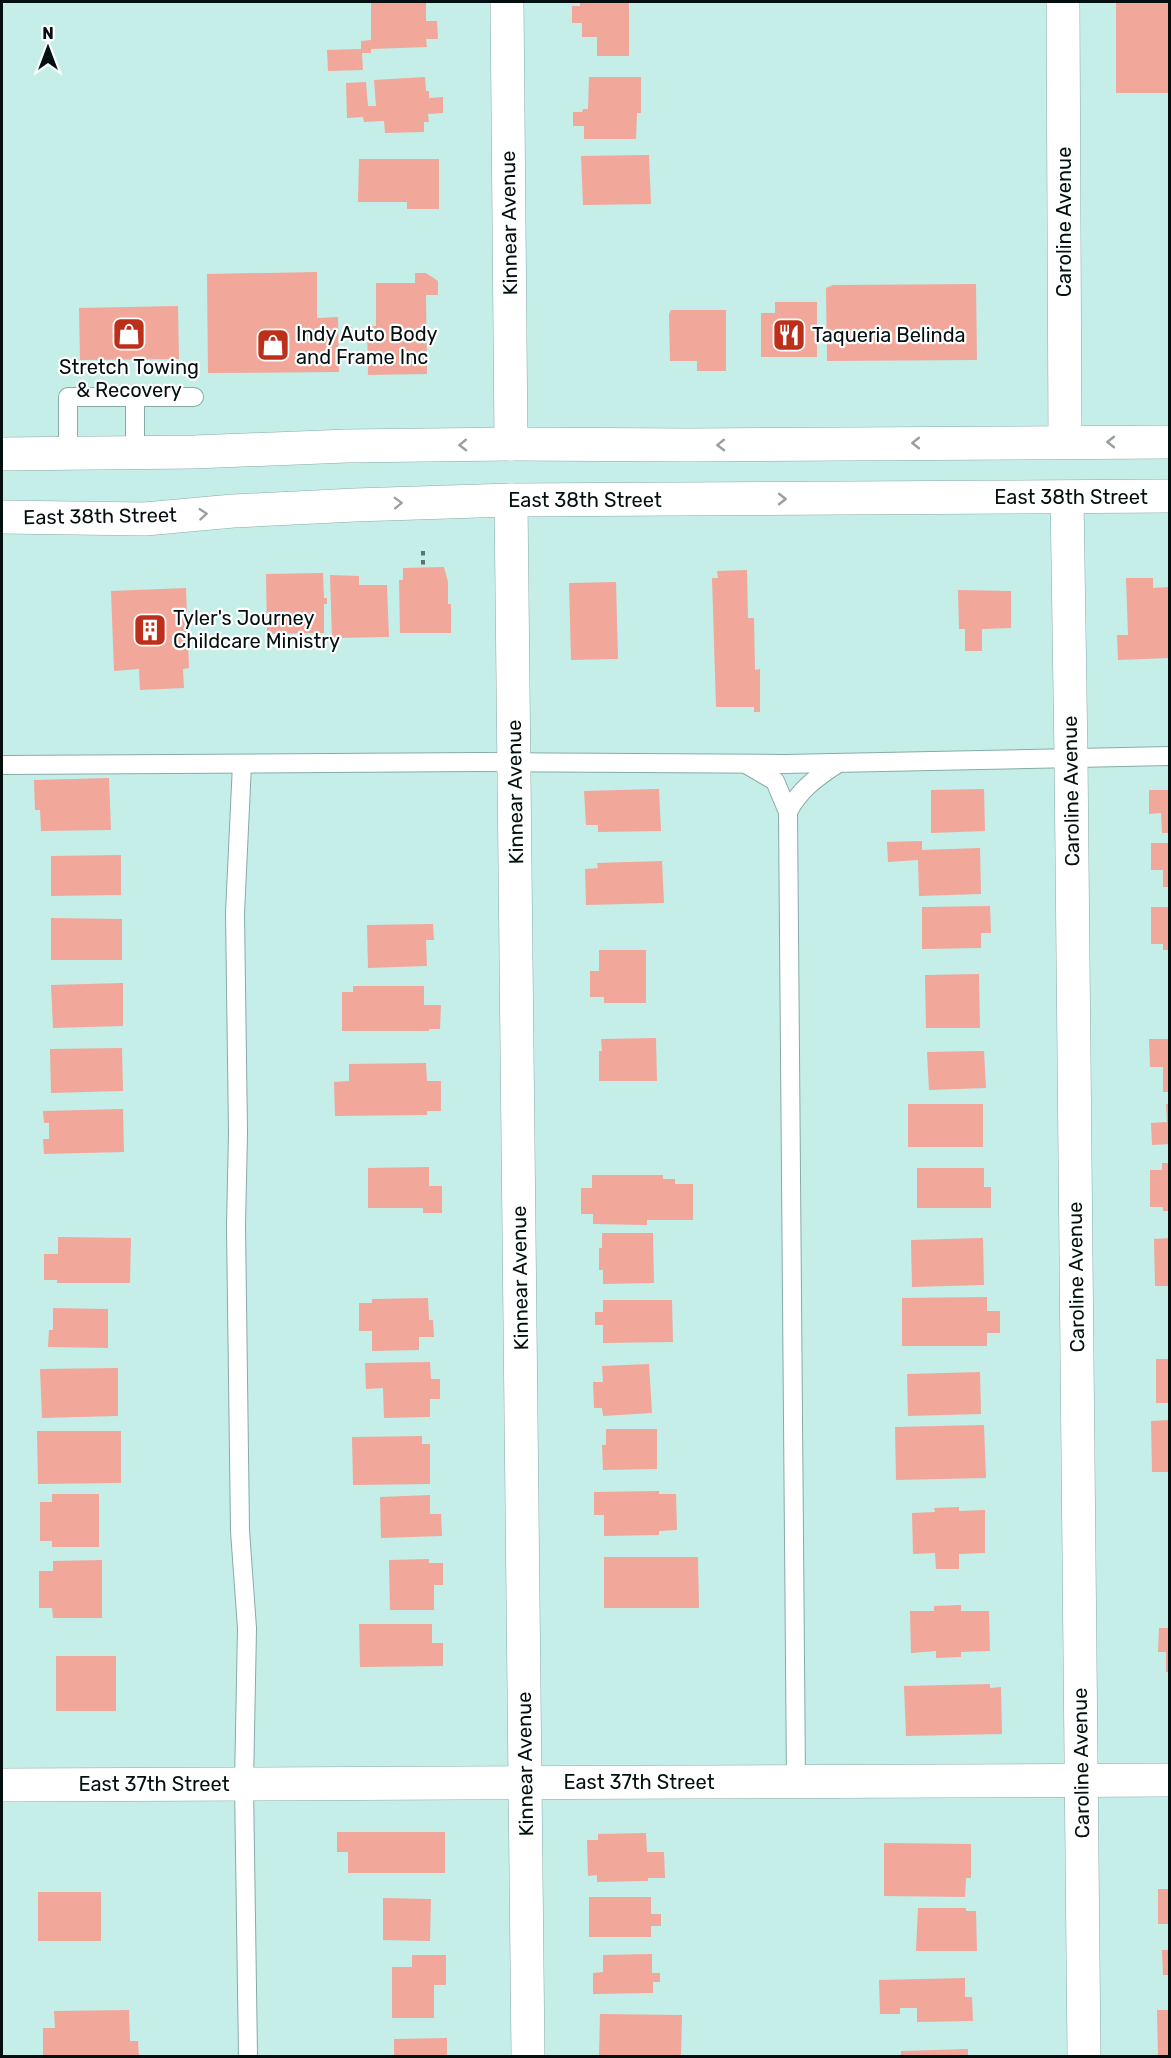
<svg xmlns="http://www.w3.org/2000/svg" width="1171" height="2058" viewBox="0 0 1171 2058" font-family="Rubik,sans-serif">
<style>
.building{fill:#f1a799}
.lines{fill:none;stroke-linecap:round;stroke-linejoin:round}
.service-casing{stroke:#86aca8;stroke-width:20}
.minor-casing{stroke:#86aca8;stroke-width:34}
.primary-casing{stroke:#86aca8;stroke-width:34}
.path{stroke:#5b7472;stroke-width:4;stroke-dasharray:4.5 4.5;stroke-linecap:butt}
.service{stroke:#fff;stroke-width:18}
.minor{stroke:#fff;stroke-width:33}
.primary{stroke:#fff;stroke-width:33}
.oneway{stroke:#9a9f9f}
.labels{text-anchor:middle;dominant-baseline:central;stroke-width:4.5;stroke-linejoin:round;paint-order:stroke}
.street-label{font-size:20px;fill:#03100f;stroke:#fff}
.poi-label{font-size:20px;fill:#03100f;stroke:#fff;text-anchor:start}
</style>
<rect width="100%" height="100%" fill="#c5eee9"/>
<g class="building">
<polygon points="371,2 426,2 426,21 437,21 438,39 426,39 427,47 371,49 371,53 362,53 363,70 328,71 327,50 361,49 361,41 371,40"/>
<polygon points="580,2 629,2 629,56 597,56 597,37 582,37 582,23 572,23 572,6 580,6"/>
<rect x="1116" y="2" width="54" height="91"/>
<polygon points="425,77 426,91 429,91 429,98 443,97 443,113 428,114 429,122 424,122 424,132 385,133 384,121 364,122 363,117 347,118 346,83 366,82 368,106 376,106 374,80"/>
<polygon points="589,77 641,77 641,113 637,113 636,139 584,139 584,126 573,126 573,112 582,112 583,109 588,109"/>
<polygon points="649,155 651,204 583,205 581,156"/>
<polygon points="359,159 439,159 439,209 407,209 407,202 358,202"/>
<polygon points="317,272 317,318 338,317 339,372 208,373 207,274"/>
<polygon points="415,273 426,273 438,281 438,295 426,295 427,374 368,375 367,326 376,326 376,283 415,283"/>
<polygon points="976,284 977,360 827,361 826,288 833,285"/>
<polygon points="775,302 817,302 817,357 761,357 761,313 775,313"/>
<polygon points="178,306 179,359 80,360 79,308"/>
<polygon points="671,310 726,310 726,371 697,371 697,361 670,361 669,314"/>
<polygon points="444,567 448,582 448,604 451,604 451,633 400,633 399,580 403,580 403,568"/>
<polygon points="747,570 748,618 754,618 755,670 760,669 760,712 754,712 754,707 716,707 712,578 718,578 717,571"/>
<polygon points="323,573 324,598 327,598 327,604 324,604 324,633 267,634 266,574"/>
<polygon points="330,575 359,576 359,585 387,585 389,637 332,638"/>
<polygon points="1126,578 1153,578 1153,588 1170,587 1170,658 1118,660 1117,635 1128,635"/>
<polygon points="616,582 618,659 571,660 569,583"/>
<polygon points="186,588 189,668 183,669 184,688 140,690 139,669 114,671 111,591"/>
<polygon points="958,590 1011,591 1011,628 982,629 982,651 965,651 965,629 959,629"/>
<polygon points="109,778 111,830 41,831 40,810 35,810 34,780"/>
<polygon points="659,789 661,831 598,832 598,825 586,825 584,791"/>
<polygon points="984,789 985,831 931,833 931,790"/>
<polygon points="1149,790 1170,790 1170,833 1162,833 1161,813 1149,814"/>
<polygon points="922,841 922,850 980,848 981,894 919,896 918,860 888,862 887,842"/>
<polygon points="1151,843 1170,843 1170,887 1163,887 1163,870 1151,870"/>
<polygon points="121,855 121,895 51,896 51,856"/>
<polygon points="662,861 664,903 586,905 585,869 598,868 597,863"/>
<polygon points="990,906 991,933 981,933 981,948 922,949 922,907"/>
<polygon points="1151,907 1170,907 1170,950 1163,950 1163,944 1151,944"/>
<polygon points="51,918 122,919 122,960 51,960"/>
<polygon points="433,924 434,940 426,940 427,966 368,968 367,925"/>
<polygon points="599,950 646,950 646,1003 604,1003 604,997 590,997 590,971 599,971"/>
<polygon points="979,974 980,1028 926,1028 925,975"/>
<polygon points="123,983 123,1026 53,1028 51,985"/>
<polygon points="353,986 424,986 424,1005 441,1005 440,1029 429,1029 429,1031 342,1031 342,992 353,992"/>
<polygon points="656,1038 657,1081 599,1081 599,1051 602,1051 601,1039"/>
<polygon points="1149,1039 1170,1039 1170,1092 1163,1092 1163,1067 1150,1067"/>
<polygon points="122,1048 123,1091 51,1093 50,1049"/>
<polygon points="984,1051 986,1088 929,1090 927,1052"/>
<polygon points="426,1063 427,1081 441,1081 441,1111 427,1111 427,1115 335,1116 334,1082 349,1081 349,1064"/>
<rect x="908" y="1104" width="75" height="43"/>
<polygon points="1166,1104 1170,1104 1170,1144 1152,1145 1151,1123 1167,1122"/>
<polygon points="123,1109 124,1152 44,1154 43,1139 49,1139 49,1123 44,1123 43,1111"/>
<polygon points="1162,1163 1170,1163 1170,1211 1163,1211 1163,1207 1150,1207 1150,1170 1162,1170"/>
<polygon points="429,1167 429,1186 442,1186 442,1213 423,1213 423,1208 368,1208 368,1168"/>
<polygon points="917,1168 984,1168 984,1187 991,1187 991,1208 917,1208"/>
<polygon points="592,1175 663,1175 663,1179 675,1179 675,1184 693,1184 693,1220 647,1220 647,1225 593,1224 593,1214 581,1214 581,1188 592,1188"/>
<polygon points="602,1233 653,1233 654,1283 603,1284 603,1270 599,1270 599,1248 602,1248"/>
<polygon points="58,1237 131,1238 130,1283 57,1283 57,1280 44,1280 44,1254 58,1254"/>
<polygon points="983,1238 984,1285 912,1287 911,1240"/>
<polygon points="1170,1238 1170,1286 1155,1286 1154,1239"/>
<polygon points="987,1297 987,1311 1000,1311 1000,1333 987,1333 987,1346 902,1346 902,1298"/>
<polygon points="428,1298 429,1320 433,1320 434,1337 419,1337 419,1350 372,1351 372,1331 359,1331 359,1303 372,1303 372,1299"/>
<polygon points="603,1300 672,1300 673,1342 603,1343 603,1325 595,1325 595,1312 603,1312"/>
<polygon points="53,1308 108,1309 108,1348 48,1347 49,1330 53,1330"/>
<rect x="1156" y="1359" width="14" height="44"/>
<polygon points="430,1362 431,1379 440,1379 440,1399 430,1399 430,1417 384,1418 383,1388 366,1389 365,1363"/>
<polygon points="649,1364 652,1413 603,1416 602,1408 594,1408 593,1382 603,1382 602,1366"/>
<polygon points="118,1368 118,1416 42,1418 40,1369"/>
<polygon points="980,1372 981,1414 908,1416 907,1374"/>
<polygon points="1170,1420 1170,1472 1152,1472 1151,1421"/>
<polygon points="984,1425 986,1478 896,1480 895,1427"/>
<polygon points="606,1429 657,1429 657,1469 603,1470 602,1445 606,1445"/>
<polygon points="37,1431 121,1431 121,1483 38,1484"/>
<polygon points="422,1436 422,1444 430,1444 430,1484 353,1485 352,1437"/>
<polygon points="659,1491 659,1494 676,1494 677,1530 659,1531 659,1535 604,1536 604,1515 594,1515 594,1492"/>
<polygon points="52,1494 99,1494 99,1547 52,1547 52,1541 40,1541 40,1502 52,1502"/>
<polygon points="430,1495 430,1514 441,1514 442,1536 381,1538 380,1497"/>
<polygon points="959,1507 959,1511 985,1510 985,1553 959,1554 959,1569 936,1569 935,1553 913,1554 912,1513 935,1512 934,1508"/>
<polygon points="604,1557 698,1557 699,1608 604,1608"/>
<polygon points="429,1559 429,1563 443,1563 443,1585 434,1585 434,1610 390,1610 389,1560"/>
<polygon points="102,1560 102,1618 53,1618 52,1608 39,1608 39,1571 53,1571 53,1561"/>
<polygon points="961,1605 961,1611 989,1611 990,1651 961,1652 961,1657 936,1658 936,1651 911,1653 910,1611 934,1611 934,1606"/>
<polygon points="359,1624 432,1624 432,1643 443,1643 443,1666 360,1667"/>
<polygon points="1159,1628 1170,1628 1170,1672 1166,1672 1166,1652 1158,1652"/>
<rect x="56" y="1656" width="60" height="55"/>
<polygon points="990,1684 990,1688 1001,1687 1002,1734 906,1736 904,1686"/>
<polygon points="337,1832 445,1832 445,1873 348,1873 348,1852 337,1852"/>
<polygon points="646,1833 647,1852 664,1852 665,1878 648,1878 648,1881 597,1882 597,1875 588,1876 587,1840 598,1840 598,1834"/>
<polygon points="884,1843 971,1844 971,1878 966,1878 965,1897 884,1896"/>
<rect x="1158" y="1889" width="12" height="35"/>
<rect x="38" y="1892" width="63" height="49"/>
<polygon points="589,1897 651,1897 651,1914 661,1914 661,1926 651,1926 651,1937 589,1937"/>
<polygon points="383,1898 431,1899 430,1941 383,1940"/>
<polygon points="918,1908 966,1908 966,1911 976,1911 977,1951 916,1951"/>
<polygon points="1162,1950 1170,1950 1170,1975 1163,1975"/>
<polygon points="652,1954 652,1973 660,1973 660,1982 653,1982 653,1993 593,1994 593,1973 603,1972 603,1955"/>
<polygon points="412,1955 446,1955 446,1985 434,1985 434,2018 392,2018 392,1967 412,1967"/>
<polygon points="965,1978 965,1997 972,1997 973,2021 917,2022 917,2008 900,2008 900,2014 880,2014 879,1980"/>
<polygon points="129,2010 130,2041 138,2041 139,2056 43,2056 43,2028 55,2028 54,2011"/>
<polygon points="1157,2010 1170,2010 1170,2056 1158,2056"/>
<polygon points="600,2014 682,2015 681,2056 599,2056"/>
<polygon points="447,2038 447,2056 394,2056 394,2039"/>
<polygon points="968,2049 968,2056 901,2056 901,2051"/>
</g>
<g class="lines">
<g class="service-casing">
<g id="service">
<polyline points="135,397 194,397"/>
<polyline points="68,454 68,397 135,397 135,453"/>
<polyline points="242,764 235,913 238,1133 236,1226 240,1531 247,1628 244,1784 248,2056"/>
<polyline points="746,764 775,781 788,812"/>
<polyline points="2,765 480,762 784,764 1170,756"/>
<path d="M796 1782 788 812C799 790 817 777 837 764"/>
</g>
</g>
<g class="minor-casing">
<g id="minor">
<polyline points="507,2 511,444"/>
<polyline points="1063,2 1065,442"/>
<polyline points="1067,497 1071,757 1084,2056"/>
<polyline points="511,500 528,2056"/>
<polyline points="2,1785 1170,1780"/>
</g>
</g>
<g class="primary-casing">
<g id="primary">
<polyline points="2,454 194,452 347,446 511,444 689,445 1170,442"/>
<polyline points="2,517 145,519 233,511 355,505 511,500 1170,496"/>
</g>
</g>
<polyline class="path" points="423,551 423,568"/>
<use href="#service" class="service"/>
<use href="#minor" class="minor"/>
<use href="#primary" class="primary"/>
</g>
<defs><path id="oneway-chevron" d="M-2-3.5L2.5 0L-2 3.5" fill="none" stroke-width="1.6" stroke-linecap="round" stroke-linejoin="round" transform="scale(1.5)"/></defs>
<g class="oneway">
<use href="#oneway-chevron" transform="translate(1111 442) rotate(180)"/>
<use href="#oneway-chevron" transform="translate(916 443) rotate(180)"/>
<use href="#oneway-chevron" transform="translate(463 445) rotate(179)"/>
<use href="#oneway-chevron" transform="translate(721 445) rotate(179)"/>
<use href="#oneway-chevron" transform="translate(782 499)"/>
<use href="#oneway-chevron" transform="translate(398 503) rotate(-2)"/>
<use href="#oneway-chevron" transform="translate(203 514) rotate(-5)"/>
</g>
<defs>
<g id="shop-square" transform="scale(1.725)"><rect x="-9" y="-9" width="18" height="18" rx="4" fill="#bc301b" stroke="#fff"/><path d="M-5-2.5h2.3a2.7 3.5 0 0 1 5.4 0H5L5.5 6h-11ZM-1.5-2.5h3a1.5 2.3 0 0 0-3 0Z" fill="#fff"/></g>
<g id="restaurant-square" transform="scale(1.725)"><rect x="-9" y="-9" width="18" height="18" rx="4" fill="#bc301b" stroke="#fff"/><path d="M-5-6h1v4h1v-4h1v4h1v-4h1v5L-1.5 .5V6h-2V.5L-5-1ZM5-6V6H3V1.5H1.5Q1.5-4 5-6Z" fill="#fff"/></g>
<g id="building-square" transform="scale(1.725)"><rect x="-9" y="-9" width="18" height="18" rx="4" fill="#bc301b" stroke="#fff"/><path d="M-4-6H4V6H1V3H-1V6H-4ZM-2.5-4.3h1.7v1.8h-1.7ZM.8-4.3h1.7v1.8H.8ZM-2.5-1h1.7V.8h-1.7ZM.8-1h1.7V.8H.8Z" fill="#fff"/></g>
</defs>
<g fill-rule="evenodd">
<use href="#shop-square" x="129" y="334"/>
<use href="#restaurant-square" x="789" y="335"/>
<use href="#shop-square" x="273" y="345"/>
<use href="#building-square" x="150" y="630"/>
</g>
<g class="labels">
<g class="street-label">
<text transform="translate(1064 222) rotate(-90)">Caroline Avenue</text>
<text transform="translate(509 223) rotate(-91)">Kinnear Avenue</text>
<text x="1071" y="497">East 38th Street</text>
<text x="585" y="500">East 38th Street</text>
<text transform="translate(100 516) rotate(-1)">East 38th Street</text>
<text transform="translate(1071 791) rotate(-91)">Caroline Avenue</text>
<text transform="translate(515 792) rotate(-91)">Kinnear Avenue</text>
<text transform="translate(1076 1277) rotate(-91)">Caroline Avenue</text>
<text transform="translate(520 1278) rotate(-91)">Kinnear Avenue</text>
<text transform="translate(1081 1763) rotate(-91)">Caroline Avenue</text>
<text transform="translate(525 1764) rotate(-91)">Kinnear Avenue</text>
<text x="639" y="1782">East 37th Street</text>
<text x="154" y="1784">East 37th Street</text>
</g>
<g class="poi-label">
<text x="296" y="334">Indy Auto Body<tspan x="296" dy="23">and Frame Inc</tspan></text>
<text x="812" y="335">Taqueria Belinda</text>
<text x="129" y="367" text-anchor="middle">Stretch Towing<tspan x="129" dy="23">&amp; Recovery</tspan></text>
<text x="173" y="618">Tyler's Journey<tspan x="173" dy="23">Childcare Ministry</tspan></text>
</g>
</g>
<rect width="1171" height="2058" fill="none" stroke="#03100f" stroke-width="6"/>
<g transform="translate(48 48)" stroke="#ffffff" stroke-width="4.5" paint-order="stroke">
<path d="M0-4.5L10 22L0 15L-10 22Z" fill="#03100f"/>
<text y="-9" font-size="16" font-weight="bold" text-anchor="middle" fill="#03100f">N</text>
</g>
</svg>
